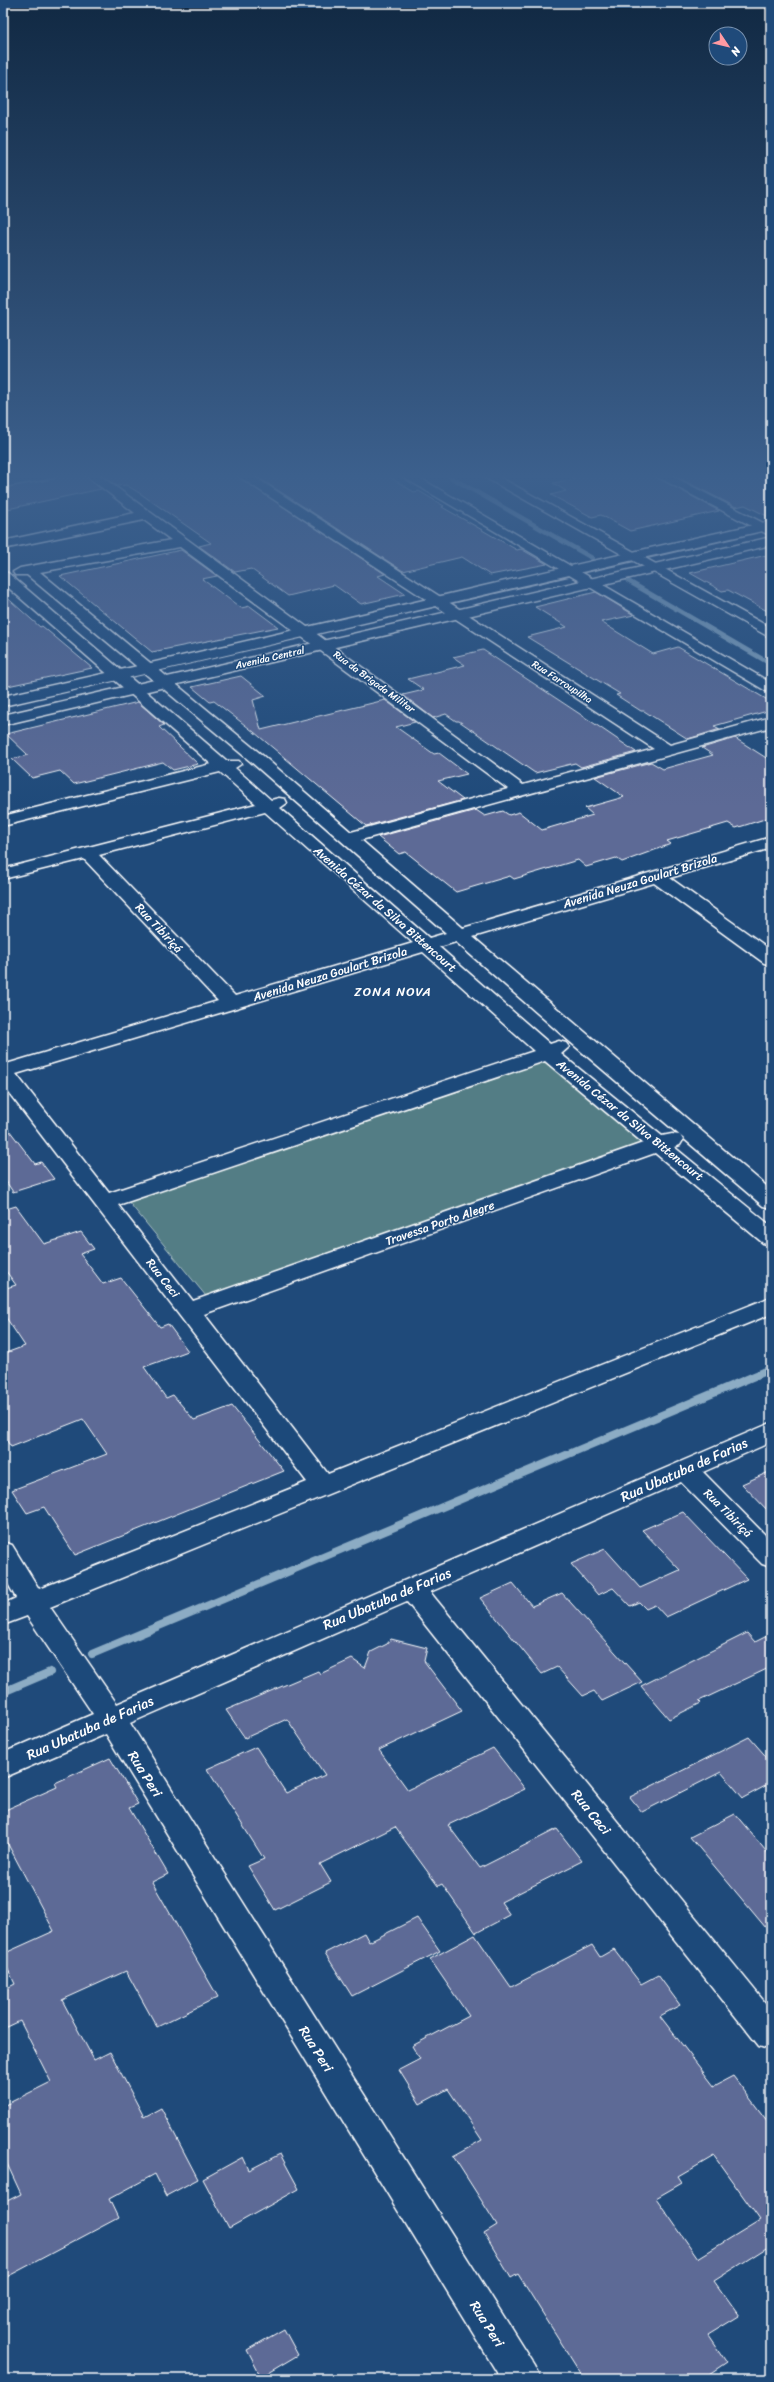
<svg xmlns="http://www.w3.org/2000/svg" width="774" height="2382" viewBox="0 0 774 2382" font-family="Sriracha,sans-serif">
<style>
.green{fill:#527d85;stroke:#a8bec2}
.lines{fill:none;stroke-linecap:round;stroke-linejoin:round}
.stream-far1{stroke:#8cacc4;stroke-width:4.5}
.stream{stroke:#8cacc4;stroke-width:8}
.building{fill:#5d6a96;stroke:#fff;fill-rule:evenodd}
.minor-casing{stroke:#fff;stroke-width:3}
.major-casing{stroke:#fff;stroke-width:3}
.minor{fill:#1f4a7a;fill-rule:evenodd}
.major{fill:#1f4a7a;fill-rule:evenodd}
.labels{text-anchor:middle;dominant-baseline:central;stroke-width:3;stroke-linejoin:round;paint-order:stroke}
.far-street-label{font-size:10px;fill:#fff;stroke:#1f4a7a}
.street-label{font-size:12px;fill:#fff;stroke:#1f4a7a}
.neighbourhood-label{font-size:13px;letter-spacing:1px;fill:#fff;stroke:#1f4a7a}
.near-street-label{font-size:14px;fill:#fff;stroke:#1f4a7a}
</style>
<rect width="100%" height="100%" fill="#1f4a7a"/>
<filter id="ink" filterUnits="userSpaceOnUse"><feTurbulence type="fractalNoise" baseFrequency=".025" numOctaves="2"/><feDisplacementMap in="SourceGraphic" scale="8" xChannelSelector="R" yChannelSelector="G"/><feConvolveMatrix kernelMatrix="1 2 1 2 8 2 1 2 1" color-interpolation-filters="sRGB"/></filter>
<g filter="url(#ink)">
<polygon class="green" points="550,1060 645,1142 206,1296 127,1200"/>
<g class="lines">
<g class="stream-far1">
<polyline points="445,474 592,558"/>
<polyline points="628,581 771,664"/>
</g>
<g class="stream">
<polyline points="92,1654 771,1369"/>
<polyline points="3,1692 50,1672"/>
</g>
</g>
<g class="building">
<polygon points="60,474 83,474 101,489 3,510 3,488 53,479"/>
<polygon points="101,474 234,474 385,574 378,576 405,594 361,604 334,585 288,596 251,569 235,572 199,546 211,543 141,494 126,485 117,486"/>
<polygon points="253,474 385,474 414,492 419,491 444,506 442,507 517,550 521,549 547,564 490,575 462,557 403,571"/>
<polygon points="568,474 651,474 719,511 630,531 601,515 592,517 551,495 566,491 553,483 575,479"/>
<polygon points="671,474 771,474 771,518 745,505 736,507"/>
<polygon points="181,550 217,576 202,579 241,608 250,606 278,627 152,652 60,576"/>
<polygon points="771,554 771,613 728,590 722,591 690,573"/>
<polygon points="596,592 634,615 601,622 653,654 678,647 771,702 771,710 714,726 720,729 688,739 644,711 641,711 616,695 620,694 527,637 567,627 535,607"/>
<polygon points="3,594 40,627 42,626 92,668 3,687"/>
<polygon points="483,650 595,724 636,752 581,767 575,763 535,773 459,721 456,721 446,714 433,718 403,695 424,690 408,679 465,665 453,657"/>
<polygon points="241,676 266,696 253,700 261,730 385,700 415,722 396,727 434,754 439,753 467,774 438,781 463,800 366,826 254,732 214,701 210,702 192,687"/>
<polygon points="138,702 164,725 159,727 198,764 173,770 163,762 74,784 60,771 32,778 12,759 28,755 6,734"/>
<polygon points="735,738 771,761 771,817 736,828 728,823 667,841 671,844 622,862 616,858 586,867 578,860 514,879 510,876 456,892 406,852 399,854 378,837 476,810 485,816 503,811 509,815 519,812 542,830 593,815 585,808 624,797 595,777 651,762 663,769 713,755 702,748"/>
<polygon points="3,1122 35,1164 41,1162 54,1179 13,1192 3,1177"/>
<polygon points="16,1206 44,1244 81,1232 94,1249 80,1254 103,1284 121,1278 160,1327 168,1324 188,1351 144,1367 166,1398 173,1395 194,1420 232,1406 284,1471 75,1555 44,1507 27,1513 12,1490 107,1454 83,1419 11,1447 3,1435 3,1354 25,1346 3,1313 3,1289 16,1285 3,1267 3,1210"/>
<polygon points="771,1471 771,1514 742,1484"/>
<polygon points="683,1512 747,1579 666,1617 655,1605 646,1609 639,1602 630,1606 613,1588 598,1595 571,1564 605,1549 640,1588 680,1570 642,1530"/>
<polygon points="513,1583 532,1606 562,1593 642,1682 602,1701 594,1691 583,1696 557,1667 542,1674 480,1598"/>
<polygon points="747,1633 755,1642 771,1634 771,1667 699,1701 701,1703 669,1719 641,1686"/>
<polygon points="391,1639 427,1648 424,1661 462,1711 379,1750 408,1790 493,1748 525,1789 448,1825 480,1868 557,1829 582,1861 501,1902 510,1915 476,1933 442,1884 438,1886 395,1827 320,1864 331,1882 275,1910 248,1866 264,1859 207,1769 256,1747 286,1793 325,1775 287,1719 245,1738 226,1710 318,1671 320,1674 352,1659 365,1668 371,1652 387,1644"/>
<polygon points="749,1737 771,1762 771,1783 743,1798 721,1772 642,1812 630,1797"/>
<polygon points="110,1758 138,1804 129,1808 168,1874 152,1882 218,1997 157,2027 126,1971 62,2000 94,2060 110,2052 144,2117 161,2108 198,2179 166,2196 155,2174 109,2199 118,2218 3,2279 3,2203 21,2194 3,2155 3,2106 51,2082 20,2021 3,2029 3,1990 15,1984 3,1959 3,1954 54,1931 3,1835 3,1811 57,1787 55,1783"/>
<polygon points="735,1814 771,1857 771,1934 690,1837"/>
<polygon points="417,1918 440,1951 352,1996 325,1953 364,1933 369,1942"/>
<path d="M475 1935 511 1987 592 1945 600 1957 614 1949 641 1984 658 1975 680 2005 660 2016 714 2086 733 2076 771 2126V2245L714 2281 739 2316 708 2335 727 2363 703 2379H584L518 2274 511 2278 484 2233 497 2225 453 2156 482 2140 448 2089 420 2104 399 2070 420 2059 412 2046 469 2016 430 1959ZM714 2156 760 2220 698 2258 656 2198 682 2183 678 2177Z"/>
<polygon points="280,2154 299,2189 229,2228 203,2179 243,2157 249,2170"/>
<polygon points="284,2329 298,2355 261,2377 247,2350"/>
</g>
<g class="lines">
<g class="minor-casing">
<g id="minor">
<polygon points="32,474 59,474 53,478 3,487 3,479"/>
<path d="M84 474H98L523 785 654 749 235 474H250L670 745 771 717V727L361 840 463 928 771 837V848L670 878 771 950V965L764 963 654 883 473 937 771 1190V1208L763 1206 569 1041 456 942 439 947 550 1044 559 1041 566 1043 569 1047 561 1054 662 1136 672 1134 680 1135 683 1140 680 1145 674 1147 771 1226V1245L763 1243 655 1153 204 1314 328 1474 771 1297V1314L50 1607 117 1704 771 1423V1442L703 1472 771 1541V1567L762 1564 681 1482 430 1592 771 2010V2050L759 2046 407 1602 130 1723 535 2366 541 2379H501L106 1734 3 1778V1753L93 1714 27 1616 3 1625V1604L16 1598 3 1575V1542L12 1545 39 1589 307 1482 3 1085V1065L218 1001 84 859 3 879V869L256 804 220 772 3 826V816L211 764 3 583V572L8 573 227 761H239L241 764 235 768 271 800 279 798 285 799 287 803 280 808 429 938 446 933 250 761 27 575H15L13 572 20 568 171 540 144 520 3 549V541L135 513ZM180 547 508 789 351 832 262 755 40 572ZM265 812 413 943 235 996 99 855ZM423 952 534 1051 109 1193 16 1074ZM545 1061 643 1143 193 1301 118 1205Z"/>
<polygon points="398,474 413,474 771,683 771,694"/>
<polygon points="479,474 494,474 771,628 771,638"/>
<polygon points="652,474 668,474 771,527 771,536"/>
</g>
</g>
<g class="major-casing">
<g id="major">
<path d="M771 521V529C514 586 260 649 3 706V696C260 640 514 577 771 521Z"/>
<polygon points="771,537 771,545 3,725 3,715"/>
</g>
</g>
<use href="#minor" class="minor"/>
<use href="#major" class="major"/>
</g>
</g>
<linearGradient id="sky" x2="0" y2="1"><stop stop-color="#112943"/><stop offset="0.59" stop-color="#3c608d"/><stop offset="1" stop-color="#3c608d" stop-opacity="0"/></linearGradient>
<rect width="774" height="807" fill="url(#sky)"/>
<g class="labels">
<g class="far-street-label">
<text transform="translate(270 658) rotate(-13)">Avenida Central</text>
<text transform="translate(374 682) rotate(36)">Rua da Brigada Militar</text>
<text transform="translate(562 682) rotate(33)">Rua Farroupilha</text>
</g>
<g class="street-label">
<text transform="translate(640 881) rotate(-17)">Avenida Neuza Goulart Brizola</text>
<text transform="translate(385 909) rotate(41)">Avenida Cézar da Silva Bittencourt</text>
<text transform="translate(159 928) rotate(47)">Rua Tibiriçá</text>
<text transform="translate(330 974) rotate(-17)">Avenida Neuza Goulart Brizola</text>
<text transform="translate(630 1120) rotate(39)">Avenida Cézar da Silva Bittencourt</text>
<text transform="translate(440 1223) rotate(-19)">Travessa Porto Alegre</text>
<text transform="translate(163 1278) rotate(52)">Rua Ceci</text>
<text transform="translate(728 1513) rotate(45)">Rua Tibiriçá</text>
</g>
<g class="neighbourhood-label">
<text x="393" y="991">ZONA NOVA</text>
</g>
<g class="near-street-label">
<text transform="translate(684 1470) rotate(-24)">Rua Ubatuba de Farias</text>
<text transform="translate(387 1599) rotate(-23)">Rua Ubatuba de Farias</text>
<text transform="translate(90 1728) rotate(-24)">Rua Ubatuba de Farias</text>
<text transform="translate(145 1774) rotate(58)">Rua Peri</text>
<text transform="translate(591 1812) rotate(51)">Rua Ceci</text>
<text transform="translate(316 2049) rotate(58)">Rua Peri</text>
<text transform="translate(487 2324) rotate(58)">Rua Peri</text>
</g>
</g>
<rect width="774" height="2382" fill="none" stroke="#1f4a7a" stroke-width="16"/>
<rect x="8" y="8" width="758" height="2366" fill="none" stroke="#fff" stroke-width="1.5" filter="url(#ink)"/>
<g transform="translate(728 46) rotate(125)"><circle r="19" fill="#1f4a7a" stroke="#7992af"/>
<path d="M0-3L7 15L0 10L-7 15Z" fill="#ff9aa2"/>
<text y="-6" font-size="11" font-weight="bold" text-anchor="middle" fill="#ffffff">N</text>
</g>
</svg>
